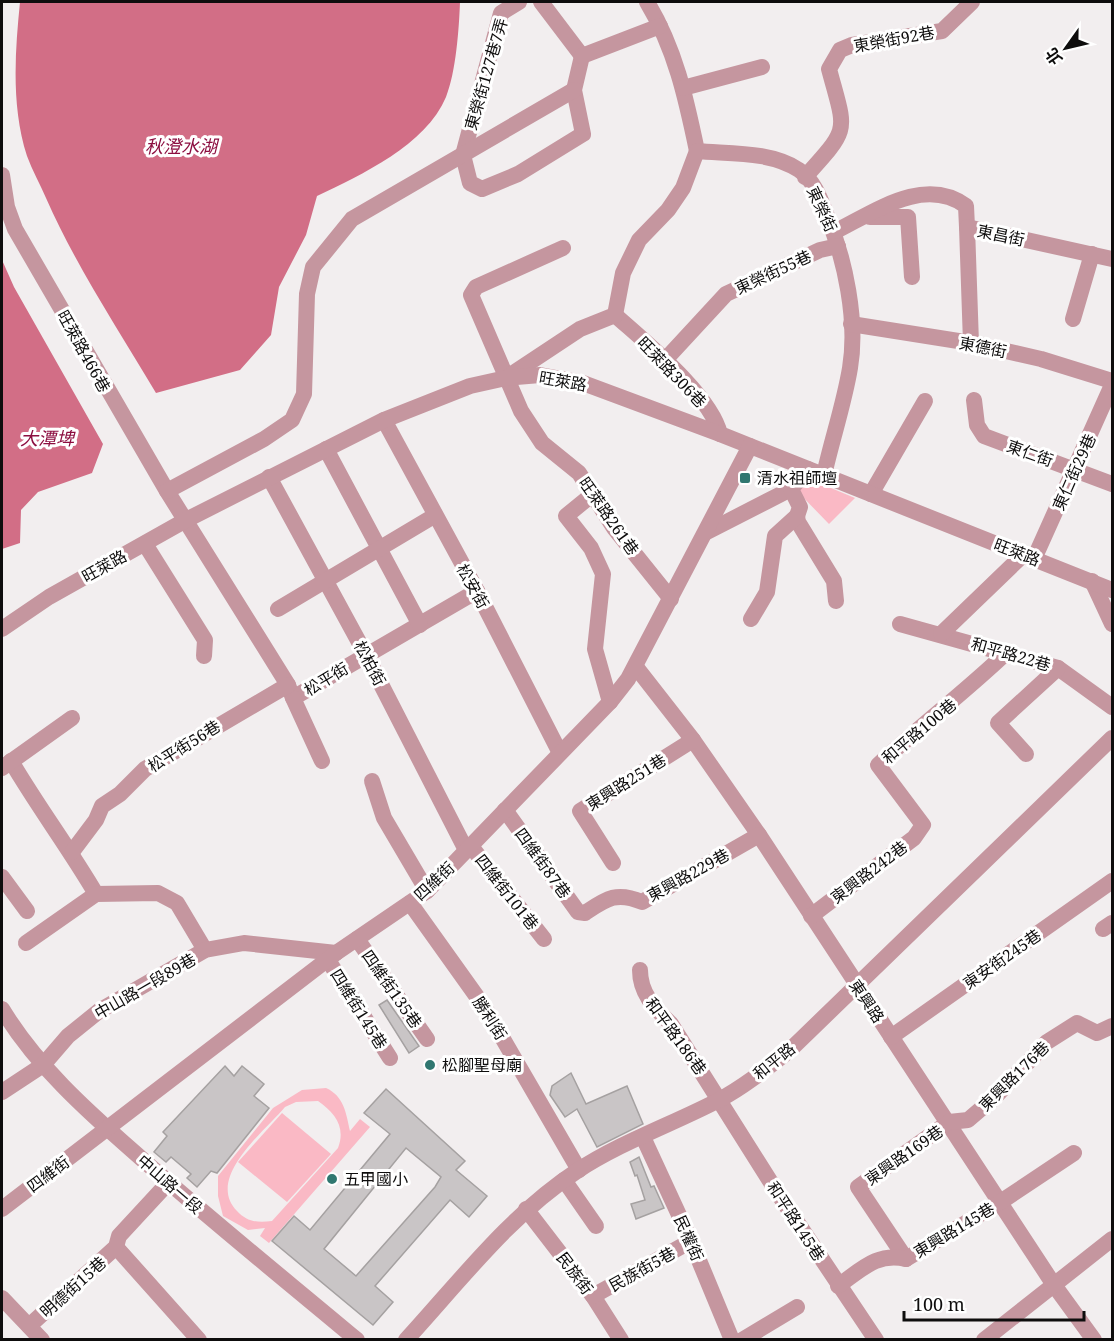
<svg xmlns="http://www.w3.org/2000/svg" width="1114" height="1341" viewBox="0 0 1114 1341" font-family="'Noto Serif','Noto Sans TC',serif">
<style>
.green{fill:#fab9c5;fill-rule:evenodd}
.water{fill:#d26e86}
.building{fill:#c9c5c6;stroke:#a5a1a1;stroke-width:1.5;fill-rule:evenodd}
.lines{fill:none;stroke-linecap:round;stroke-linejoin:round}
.minor{stroke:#c5969f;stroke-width:16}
.poi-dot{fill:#307770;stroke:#fff;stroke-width:2}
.labels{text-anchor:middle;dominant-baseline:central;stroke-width:6;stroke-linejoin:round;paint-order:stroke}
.street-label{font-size:16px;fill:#0e0d0d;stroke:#fff}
.poi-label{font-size:16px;fill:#0e0d0d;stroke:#fff;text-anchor:start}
.water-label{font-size:18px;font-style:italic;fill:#8c0e40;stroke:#fff}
</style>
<rect width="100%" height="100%" fill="#f2eeef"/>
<g class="green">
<polygon points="807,478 855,498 829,524 797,491"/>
<path d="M326 1088C344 1096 346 1113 350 1131L360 1119 370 1127 269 1243 260 1236 265 1228 248 1230 223 1216 218 1196V1176L273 1108 302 1090ZM318 1101C335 1113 346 1127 338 1148L272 1221C258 1223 247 1222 237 1211 205 1178 264 1132 285 1107L296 1102Z"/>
<polygon points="282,1113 331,1154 287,1202 238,1162"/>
</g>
<g class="water">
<path d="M20 2H460C459 29 456 72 446 97 426 145 361 175 317 196L306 235 279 287 271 335 240 370 156 393C118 329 76 266 46 198 40 184 32 170 27 156 11 106 15 52 20 2Z"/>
<polygon points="2,260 14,287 103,444 92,473 38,492 21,510 20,543 2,549"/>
</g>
<g class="building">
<polygon points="387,1000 419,1046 409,1053 379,1005"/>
<polygon points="225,1066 234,1076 242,1066 264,1084 254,1096 269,1108 217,1173 211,1171 197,1187 187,1178 191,1174 171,1157 166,1162 154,1152 167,1136 163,1132"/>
<polygon points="571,1073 586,1104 627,1086 643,1124 597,1147 577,1109 565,1117 550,1095 552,1086"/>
<path d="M386 1089 465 1161 456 1170 487 1196 469 1217 450 1200 375 1286 393 1302 373 1325 272 1241 294 1216 310 1230 390 1134 364 1113ZM406 1148 441 1177 435 1187 356 1276 324 1249Z"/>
<polygon points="639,1157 651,1187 654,1186 664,1208 636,1219 631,1204 645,1200 637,1175 635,1176 630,1162"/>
</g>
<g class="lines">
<g class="minor">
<polyline points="519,2 501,13 463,155 470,183 482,189 518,174 583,134 574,90 582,56"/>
<polyline points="541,2 582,56"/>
<path d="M647 2C675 48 686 98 697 151 729 154 771 151 799 170 814 180 821 200 827 216 845 259 858 321 850 368 844 404 832 439 824 475"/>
<polyline points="582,56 660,26"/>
<polyline points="683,88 762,67"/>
<polyline points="2,175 7,207 15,229 167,491 288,685 293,698 477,591"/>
<path d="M805 177C851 126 846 133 829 69L840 50 852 45 942 31 972 2"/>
<polyline points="870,217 908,217 912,277"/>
<path d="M834 232C873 213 924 175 966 206L967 227"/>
<polyline points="563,248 476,287 471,295 521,411 542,443 579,473 614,528 671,599"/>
<path d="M615 315C645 342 711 395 720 434"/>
<polyline points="1073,319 1092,254"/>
<polyline points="851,324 971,343 1041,359 1112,381"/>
<polyline points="971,343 967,227 1112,259"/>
<polyline points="665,360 726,294 820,250 838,246"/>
<polyline points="509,376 580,329 615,315 623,273 639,240 668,210 683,188 697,151"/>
<polyline points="974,400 977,425 984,436 1112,484"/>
<polyline points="384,420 477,591 560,753"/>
<polyline points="326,449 420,625"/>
<polyline points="269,477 366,655 466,850"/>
<polyline points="167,491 264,439 292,420 304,394 307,294 313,267 352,219 574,90"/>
<polyline points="593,494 566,516 591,548 603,574 595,649 610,702"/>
<polyline points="871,494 925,401"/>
<polyline points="797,516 798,522 834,581 836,601"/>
<polyline points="707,532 791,489"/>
<polyline points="145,544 205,640 204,656"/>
<polyline points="1034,559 1112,385"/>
<polyline points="1092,581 1112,624"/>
<polyline points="278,609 434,516"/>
<polyline points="751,619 767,592 775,536 797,516 800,507 791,489 808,469"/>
<polyline points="900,624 1058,668 1112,707"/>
<polyline points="2,629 49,597 186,520 384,420 470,386 506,378 540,375 583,383 720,434 1112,590"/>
<polyline points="941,634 1023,555"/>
<polyline points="636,667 693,740 759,835 1054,1285 1094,1340"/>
<polyline points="293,698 322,761"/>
<polyline points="1026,754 998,723 1058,668"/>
<path d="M11 761C38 807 69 848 96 894"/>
<polyline points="2,768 72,718"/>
<polyline points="372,781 384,818 427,891"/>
<path d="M505 810 578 912 585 913C606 899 616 891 642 902L759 835"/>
<polyline points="470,845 544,939"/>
<polyline points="72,852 96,820 102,806 120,794 145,769 288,685"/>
<polyline points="613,863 580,811 693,740"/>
<polyline points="2,877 27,911"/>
<polyline points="410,903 485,1008 579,1170"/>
<path d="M811 916 914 838 923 825 878 765C920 726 965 692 1007 652"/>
<polyline points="1103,929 1112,923"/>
<polyline points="357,939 427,1039"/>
<polyline points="26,943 96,894 158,893 177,903 205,950"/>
<polyline points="328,960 390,1058"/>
<path d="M640 970C640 994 655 1008 671 1024L777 1192 876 1340"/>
<path d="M2 1009C36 1065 86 1110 134 1152 207 1217 283 1278 357 1340"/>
<polyline points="891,1037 1112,881"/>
<polyline points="2,1092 43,1065 68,1036 99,1011 205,950 244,943 336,953"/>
<polyline points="643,1137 691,1241 732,1340"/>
<polyline points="564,1180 596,1226"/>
<polyline points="2,1209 336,953 427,891 610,702 628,679 750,446"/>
<polyline points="526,1209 593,1296 621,1340"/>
<polyline points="116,1247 199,1340"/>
<polyline points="906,1259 858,1187 949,1122 968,1120 996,1096 1047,1042 1077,1023 1097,1033 1112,1026"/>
<path d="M838 1286C861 1270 877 1252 906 1259L1002 1201 1074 1153"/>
<polyline points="593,1296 691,1241"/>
<polyline points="2,1298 42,1340"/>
<polyline points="29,1326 116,1247 119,1236 168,1183"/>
<path d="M406 1340C460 1281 510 1215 577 1171 621 1142 673 1124 719 1100 745 1086 767 1068 790 1050L1112 738"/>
<polyline points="742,1340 797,1307"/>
<polyline points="984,1340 1112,1239"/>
</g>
</g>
<g class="poi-dot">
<rect x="739" y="472" width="12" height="12" rx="3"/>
<circle cx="430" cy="1065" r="6"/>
<circle cx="332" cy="1179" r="6"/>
</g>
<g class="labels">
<g class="street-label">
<text transform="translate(894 39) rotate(-10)">東榮街92巷</text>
<text transform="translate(486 74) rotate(-74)">東榮街127巷7弄</text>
<text transform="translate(822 209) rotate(65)">東榮街</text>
<text transform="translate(1001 235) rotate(12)">東昌街</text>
<text transform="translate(773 272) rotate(-25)">東榮街55巷</text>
<text transform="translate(983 347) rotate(11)">東德街</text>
<text transform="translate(84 351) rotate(61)">旺萊路466巷</text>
<text transform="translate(672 372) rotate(46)">旺萊路306巷</text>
<text transform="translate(563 381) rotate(10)">旺萊路</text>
<text transform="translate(1030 453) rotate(20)">東仁街</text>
<text transform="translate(1074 472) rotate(-66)">東仁街29巷</text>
<text transform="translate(609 516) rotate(55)">旺萊路261巷</text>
<text transform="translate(1017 552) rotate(21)">旺萊路</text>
<text transform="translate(104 566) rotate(-29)">旺萊路</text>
<text transform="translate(473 586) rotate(61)">松安街</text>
<text transform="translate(1011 654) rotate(16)">和平路22巷</text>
<text transform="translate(370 663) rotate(62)">松柏街</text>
<text transform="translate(326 679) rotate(-31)">松平街</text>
<text transform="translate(919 731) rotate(-40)">和平路100巷</text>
<text transform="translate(184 746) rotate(-32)">松平街56巷</text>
<text transform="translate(626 782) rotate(-32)">東興路251巷</text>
<text transform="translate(543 863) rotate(54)">四維街87巷</text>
<text transform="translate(869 872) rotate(-37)">東興路242巷</text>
<text transform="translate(688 875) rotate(-29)">東興路229巷</text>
<text transform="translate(434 881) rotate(-43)">四維街</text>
<text transform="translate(507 892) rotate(52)">四維街101巷</text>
<text transform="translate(1002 959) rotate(-35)">東安街245巷</text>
<text transform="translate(145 986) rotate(-30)">中山路一段89巷</text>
<text transform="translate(392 989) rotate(55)">四維街135巷</text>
<text transform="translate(867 1001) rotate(56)">東興路</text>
<text transform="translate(359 1009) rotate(58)">四維街145巷</text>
<text transform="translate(490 1018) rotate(57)">勝利街</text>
<text transform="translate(676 1036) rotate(54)">和平路186巷</text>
<text transform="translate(774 1061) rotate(-39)">和平路</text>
<text transform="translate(1014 1076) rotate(-45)">東興路176巷</text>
<text transform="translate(904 1155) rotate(-35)">東興路169巷</text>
<text transform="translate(48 1174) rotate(-37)">四維街</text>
<text transform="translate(170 1184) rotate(41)">中山路一段</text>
<text transform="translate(796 1221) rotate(57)">和平路145巷</text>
<text transform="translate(954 1230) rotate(-31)">東興路145巷</text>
<text transform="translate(689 1238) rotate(66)">民權街</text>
<text transform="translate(642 1269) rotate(-29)">民族街5巷</text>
<text transform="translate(575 1273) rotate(53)">民族街</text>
<text transform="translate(73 1287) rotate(-42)">明德街15巷</text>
</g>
<g class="poi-label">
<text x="757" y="478">清水祖師壇</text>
<text x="442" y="1065">松腳聖母廟</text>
<text x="344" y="1179">五甲國小</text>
</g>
<g class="water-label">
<text x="181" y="146">秋澄水湖</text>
<text x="47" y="438">大潭埤</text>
</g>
</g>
<rect width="1114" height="1341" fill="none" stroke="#0e0d0d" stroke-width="6"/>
<g transform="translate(1066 48) rotate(236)" stroke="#ffffff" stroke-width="4.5" paint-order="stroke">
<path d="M0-4.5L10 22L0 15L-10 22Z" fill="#0e0d0d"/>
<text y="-9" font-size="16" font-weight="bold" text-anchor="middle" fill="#0e0d0d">北</text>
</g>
<path d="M904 1311v9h180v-9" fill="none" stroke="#0e0d0d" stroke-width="3"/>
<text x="913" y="1311" font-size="18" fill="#0e0d0d" stroke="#ffffff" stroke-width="4.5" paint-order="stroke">100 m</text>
</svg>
